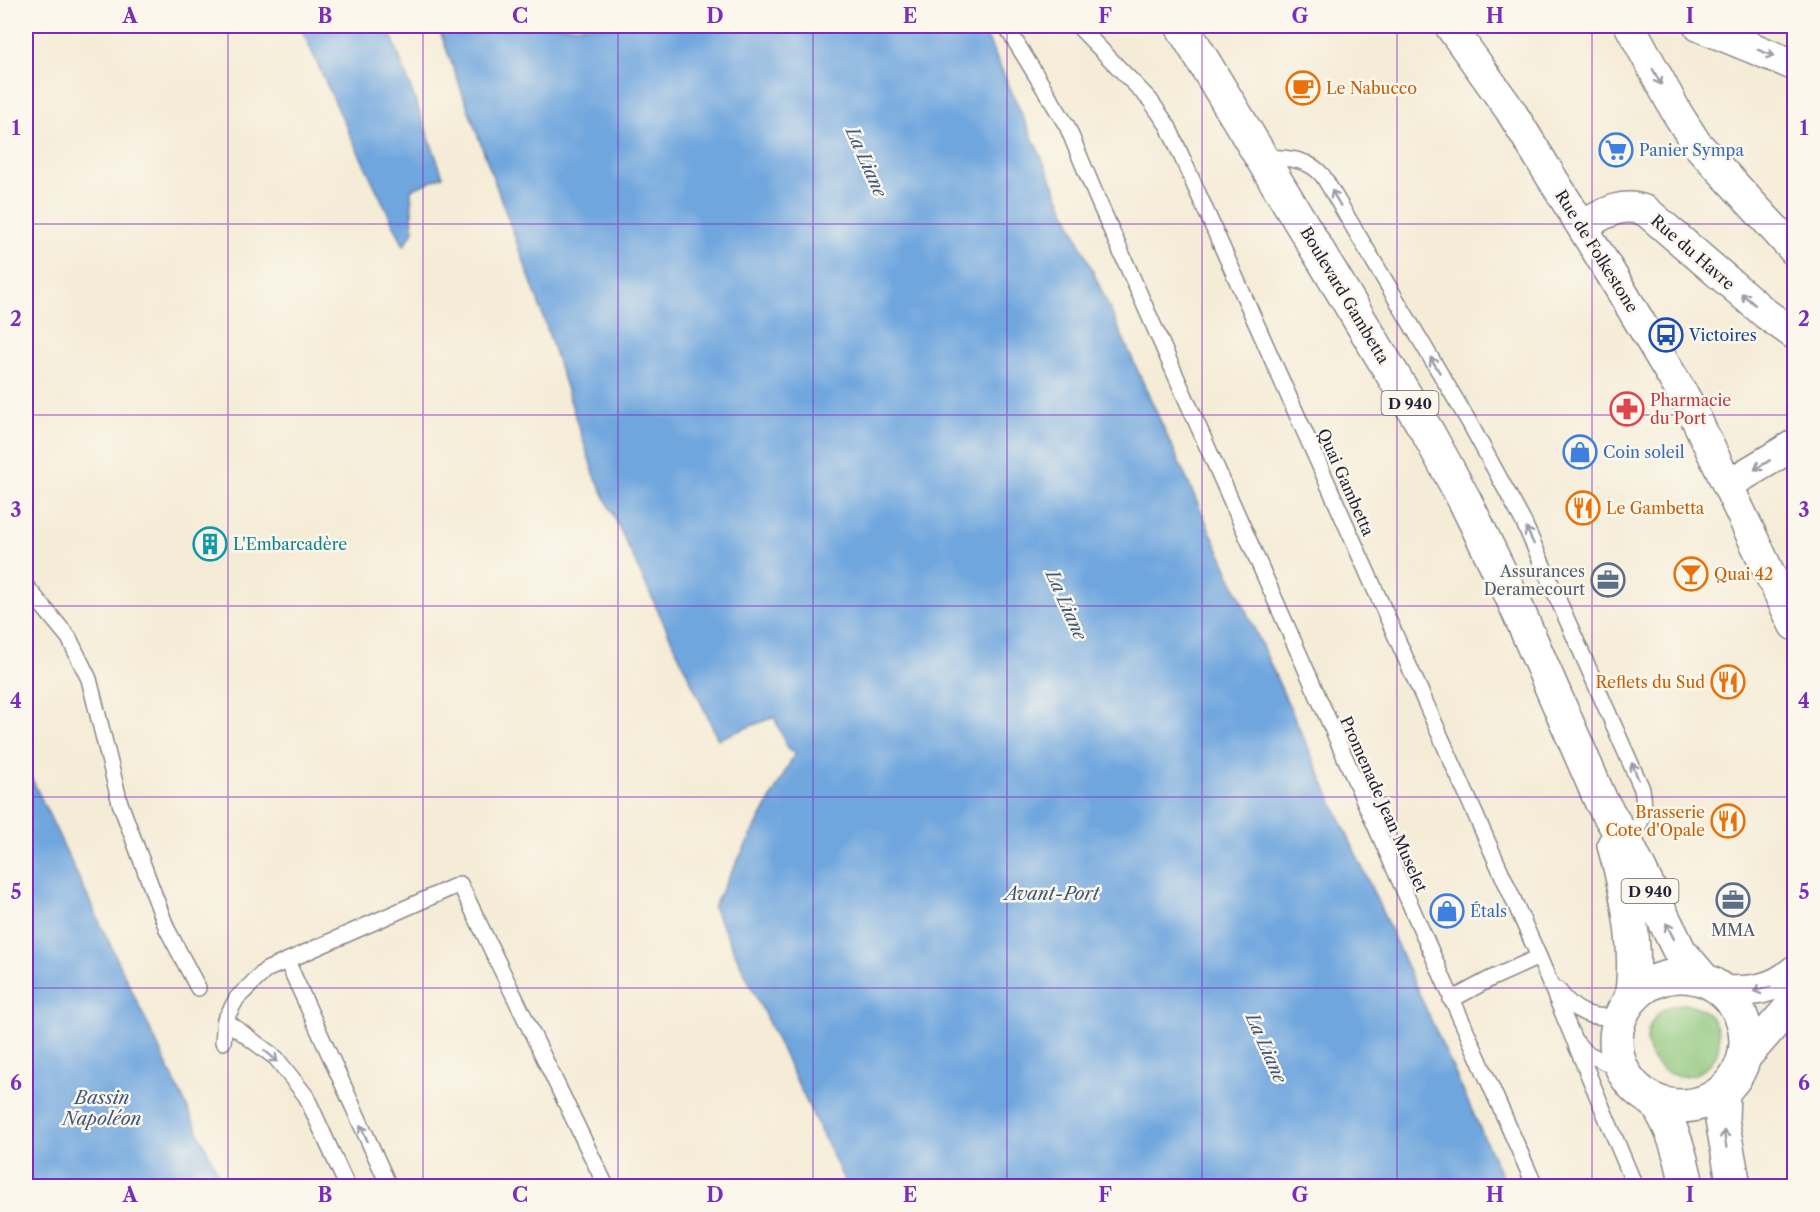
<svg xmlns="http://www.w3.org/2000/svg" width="1820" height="1212" viewBox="0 0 1820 1212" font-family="'Libre Caslon Text',serif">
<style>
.green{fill:#8cc579;stroke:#57745a;stroke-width:1.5}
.water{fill:#70a6de;stroke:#49648c;stroke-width:1.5}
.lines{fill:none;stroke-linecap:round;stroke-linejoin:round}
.service-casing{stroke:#8c8789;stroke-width:18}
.minor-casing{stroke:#8c8789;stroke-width:33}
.primary-casing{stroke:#8c8789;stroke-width:36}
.service{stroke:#fff;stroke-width:15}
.minor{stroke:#fff;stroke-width:30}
.primary{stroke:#fff;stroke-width:33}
.oneway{stroke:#9c9ca7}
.grid{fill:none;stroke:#7b2cbf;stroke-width:1.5;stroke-opacity:0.55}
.labels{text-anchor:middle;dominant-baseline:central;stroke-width:5;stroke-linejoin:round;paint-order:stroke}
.shield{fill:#fbf7ec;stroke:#636270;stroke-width:1.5}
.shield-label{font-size:15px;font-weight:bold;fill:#22223b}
.food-label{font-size:16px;fill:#c56008;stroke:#fbf7ec;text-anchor:start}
.shop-label{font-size:16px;fill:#366cbe;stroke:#fbf7ec;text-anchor:start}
.street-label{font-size:16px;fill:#22223b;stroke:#fbf7ec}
.transit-label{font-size:16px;fill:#164399;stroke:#fbf7ec;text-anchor:start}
.health-label{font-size:16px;fill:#be3a42;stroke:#fbf7ec;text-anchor:start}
.culture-label{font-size:16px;fill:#0d838f;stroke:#fbf7ec;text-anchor:start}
.service-label{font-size:16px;fill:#4e5e75;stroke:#fbf7ec;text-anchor:end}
.water-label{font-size:18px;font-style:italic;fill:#41577c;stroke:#fbf7ec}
.neatline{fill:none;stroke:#7b2cbf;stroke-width:2}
.grid-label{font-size:20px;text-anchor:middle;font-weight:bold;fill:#7b2cbf}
</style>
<rect width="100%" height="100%" fill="#fbf7ec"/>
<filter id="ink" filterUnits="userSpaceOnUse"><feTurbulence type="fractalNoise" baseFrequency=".0167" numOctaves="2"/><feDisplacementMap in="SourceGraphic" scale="12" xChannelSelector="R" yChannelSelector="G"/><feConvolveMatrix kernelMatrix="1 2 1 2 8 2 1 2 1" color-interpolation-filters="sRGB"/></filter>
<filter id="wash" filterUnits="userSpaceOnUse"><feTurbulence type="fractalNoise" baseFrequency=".008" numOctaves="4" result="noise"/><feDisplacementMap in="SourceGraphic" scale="24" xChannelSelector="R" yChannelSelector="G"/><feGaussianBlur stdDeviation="1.35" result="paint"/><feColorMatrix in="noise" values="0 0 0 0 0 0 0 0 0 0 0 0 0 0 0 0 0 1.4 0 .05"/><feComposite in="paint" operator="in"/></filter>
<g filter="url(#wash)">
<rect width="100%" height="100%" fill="#f5ecd7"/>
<circle class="green" cx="1683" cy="1040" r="36"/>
<g class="water">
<polygon points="300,26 388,26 443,176 411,190 413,232 404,246 350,135"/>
<polygon points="438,26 982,26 1506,1186 847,1186 713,907 795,753 788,749 774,717 718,739 594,474 537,298"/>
<polygon points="26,766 224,1186 26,1186"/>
</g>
</g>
<g filter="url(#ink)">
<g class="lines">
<g class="service-casing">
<g id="service">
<polyline points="1006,26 1067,126 1097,198 1535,1186"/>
<polyline points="1078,26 1150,100 1168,126 1539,957 1574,1040 1585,1052 1624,1072"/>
<path d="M1262 157C1284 158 1308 157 1323 176L1469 422 1524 523 1642 789C1647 816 1641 823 1627 844"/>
<polyline points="26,586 69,638 89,679 120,803 167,929 198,988"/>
<polyline points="287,961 389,1186"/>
<path d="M1558 990C1575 1013 1594 1022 1622 1013"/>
<polyline points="1451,1000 1490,979 1539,957"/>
<polyline points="225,1020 276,1058 306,1096 347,1186"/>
<polyline points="223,1042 225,1020 237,998 266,970 460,884 606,1186"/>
<polyline points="1576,1045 1635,1186"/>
</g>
</g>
<g class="minor-casing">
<g id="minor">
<polyline points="1450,26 1510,110 1613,277 1691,408 1794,625"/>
<polyline points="1630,26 1677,113 1696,143 1794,250"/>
<polyline points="1699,26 1794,65"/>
<path d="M1582 226C1604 214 1621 201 1646 211L1766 314 1794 334"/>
<polyline points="1729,484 1794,445"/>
<path d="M1724 991C1751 992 1773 990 1794 971"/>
<polyline points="1744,1059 1794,1002"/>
</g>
</g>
<g class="primary-casing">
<g id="primary">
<polyline points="1182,26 1428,433 1465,501 1513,599 1601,801 1627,844 1680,952 1703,979"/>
<path d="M1614 845C1627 891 1639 951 1631 999"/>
<circle cx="1681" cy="1041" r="65"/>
<polyline points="1723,1091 1722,1120 1734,1186"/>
<path d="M1655 1101C1673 1127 1681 1155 1687 1186"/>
</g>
</g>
<use href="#service" class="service"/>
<use href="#minor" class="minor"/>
<use href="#primary" class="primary"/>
</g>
<defs><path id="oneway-shaft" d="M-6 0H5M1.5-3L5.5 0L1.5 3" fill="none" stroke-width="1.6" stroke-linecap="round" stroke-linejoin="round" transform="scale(1.5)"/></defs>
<g class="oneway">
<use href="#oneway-shaft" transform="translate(1766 53) rotate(22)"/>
<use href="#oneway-shaft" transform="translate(1657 77) rotate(62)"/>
<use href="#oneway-shaft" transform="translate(1336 198) rotate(-120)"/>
<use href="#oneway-shaft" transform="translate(1748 299) rotate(-140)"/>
<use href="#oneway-shaft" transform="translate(1435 365) rotate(-121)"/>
<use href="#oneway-shaft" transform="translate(1762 465) rotate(149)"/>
<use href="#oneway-shaft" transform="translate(1530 536) rotate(-115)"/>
<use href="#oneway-shaft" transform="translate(1635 771) rotate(-112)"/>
<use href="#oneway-shaft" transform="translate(1670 931) rotate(-116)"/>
<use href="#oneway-shaft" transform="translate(1762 989) rotate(165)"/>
<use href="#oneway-shaft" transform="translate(271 1056) rotate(41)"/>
<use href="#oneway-shaft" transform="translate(364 1133) rotate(-114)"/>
<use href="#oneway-shaft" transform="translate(1725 1139) rotate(-99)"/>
</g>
</g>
<path class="grid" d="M228 26V1186M423 26V1186M618 26V1186M813 26V1186M1007 26V1186M1202 26V1186M1397 26V1186M1592 26V1186M26 224H1794M26 415H1794M26 606H1794M26 797H1794M26 988H1794"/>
<defs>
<g id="cafe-ring" transform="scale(1.725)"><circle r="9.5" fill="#fbf7ec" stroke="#e8710a" stroke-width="1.5"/><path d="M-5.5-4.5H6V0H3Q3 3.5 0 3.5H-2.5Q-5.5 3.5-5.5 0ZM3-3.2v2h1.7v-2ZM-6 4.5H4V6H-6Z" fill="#e8710a"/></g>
<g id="supermarket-ring" transform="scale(1.725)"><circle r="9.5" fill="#fbf7ec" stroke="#3f7fe0" stroke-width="1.5"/><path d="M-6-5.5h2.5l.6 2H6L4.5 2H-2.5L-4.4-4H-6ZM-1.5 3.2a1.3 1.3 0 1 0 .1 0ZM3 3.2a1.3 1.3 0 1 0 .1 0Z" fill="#3f7fe0"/></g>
<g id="bus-ring" transform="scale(1.725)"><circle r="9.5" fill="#fbf7ec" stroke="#1a4fb4" stroke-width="1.5"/><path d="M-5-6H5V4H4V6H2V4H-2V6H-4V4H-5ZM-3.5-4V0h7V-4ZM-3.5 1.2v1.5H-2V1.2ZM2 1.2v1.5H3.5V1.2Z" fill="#1a4fb4"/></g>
<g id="pharmacy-ring" transform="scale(1.725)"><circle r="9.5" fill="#fbf7ec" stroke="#e0444e" stroke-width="1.5"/><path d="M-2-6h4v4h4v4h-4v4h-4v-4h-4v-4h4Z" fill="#e0444e"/></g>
<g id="shop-ring" transform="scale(1.725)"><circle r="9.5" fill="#fbf7ec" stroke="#3f7fe0" stroke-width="1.5"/><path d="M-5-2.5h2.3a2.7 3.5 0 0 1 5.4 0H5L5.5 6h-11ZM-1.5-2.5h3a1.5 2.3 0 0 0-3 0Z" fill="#3f7fe0"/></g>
<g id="restaurant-ring" transform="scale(1.725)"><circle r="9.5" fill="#fbf7ec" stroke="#e8710a" stroke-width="1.5"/><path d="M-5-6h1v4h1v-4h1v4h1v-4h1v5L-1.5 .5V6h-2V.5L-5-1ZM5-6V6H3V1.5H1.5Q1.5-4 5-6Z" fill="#e8710a"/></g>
<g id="building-ring" transform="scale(1.725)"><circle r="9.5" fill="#fbf7ec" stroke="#0f9aa8" stroke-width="1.5"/><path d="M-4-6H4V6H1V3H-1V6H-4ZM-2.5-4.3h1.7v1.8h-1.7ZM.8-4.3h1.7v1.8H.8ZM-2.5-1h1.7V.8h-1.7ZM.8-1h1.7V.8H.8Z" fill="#0f9aa8"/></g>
<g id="bar-ring" transform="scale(1.725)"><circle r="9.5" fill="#fbf7ec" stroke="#e8710a" stroke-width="1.5"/><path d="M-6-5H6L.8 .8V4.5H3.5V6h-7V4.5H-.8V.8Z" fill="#e8710a"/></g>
<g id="office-ring" transform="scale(1.725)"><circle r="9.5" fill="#fbf7ec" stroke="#5c6f8a" stroke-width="1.5"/><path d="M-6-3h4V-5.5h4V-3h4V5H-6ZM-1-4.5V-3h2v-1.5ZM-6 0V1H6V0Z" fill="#5c6f8a"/></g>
</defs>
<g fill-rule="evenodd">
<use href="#cafe-ring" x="1303" y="88"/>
<use href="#supermarket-ring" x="1616" y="150"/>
<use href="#bus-ring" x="1666" y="335"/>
<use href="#pharmacy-ring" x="1627" y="409"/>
<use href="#shop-ring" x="1580" y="452"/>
<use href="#restaurant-ring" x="1583" y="508"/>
<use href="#building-ring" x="210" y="544"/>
<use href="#bar-ring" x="1691" y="574"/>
<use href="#office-ring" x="1608" y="580"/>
<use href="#restaurant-ring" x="1728" y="682"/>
<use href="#restaurant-ring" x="1728" y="821"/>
<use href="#office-ring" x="1733" y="900"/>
<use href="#shop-ring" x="1447" y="911"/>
</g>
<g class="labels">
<g class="shield">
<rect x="1381.5" y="391" width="57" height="24" rx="4.5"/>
<rect x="1621.5" y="879" width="57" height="24" rx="4.5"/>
</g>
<g class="shield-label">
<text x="1410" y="403">D 940</text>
<text x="1650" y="891">D 940</text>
</g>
<g class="food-label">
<text x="1326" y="88">Le Nabucco</text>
<text x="1606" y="508">Le Gambetta</text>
<text x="1714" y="574">Quai 42</text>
<text x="1705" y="682" text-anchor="end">Reflets du Sud</text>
<text x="1705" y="812" text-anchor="end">Brasserie<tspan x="1705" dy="18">Cote d'Opale</tspan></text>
</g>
<g class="shop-label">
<text x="1639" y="150">Panier Sympa</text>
<text x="1603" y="452">Coin soleil</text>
<text x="1470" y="911">Étals</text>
</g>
<g class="street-label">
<text transform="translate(1597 251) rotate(58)">Rue de Folkestone</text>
<text transform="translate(1693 252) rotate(41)">Rue du Havre</text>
<text transform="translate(1345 295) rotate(59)">Boulevard Gambetta</text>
<text transform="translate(1346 482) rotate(66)">Quai Gambetta</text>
<text transform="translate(1384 804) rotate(66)">Promenade Jean Muselet</text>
</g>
<g class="transit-label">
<text x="1689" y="335">Victoires</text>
</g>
<g class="health-label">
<text x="1650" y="400">Pharmacie<tspan x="1650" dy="18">du Port</tspan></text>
</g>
<g class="culture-label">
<text x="233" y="544">L'Embarcadère</text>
</g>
<g class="service-label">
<text x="1585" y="571">Assurances<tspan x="1585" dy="18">Deramecourt</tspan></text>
<text x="1733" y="930" text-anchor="middle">MMA</text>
</g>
<g class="water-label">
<text transform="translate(866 162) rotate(66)">La Liane</text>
<text transform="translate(1066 605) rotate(66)">La Liane</text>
<text x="1052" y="894">Avant-Port</text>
<text transform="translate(1266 1048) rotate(66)">La Liane</text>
<text x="102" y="1098">Bassin<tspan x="102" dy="21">Napoléon</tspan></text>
</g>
</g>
<rect width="1820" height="1212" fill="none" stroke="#fbf7ec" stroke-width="66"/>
<rect x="33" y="33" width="1754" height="1146" class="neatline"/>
<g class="grid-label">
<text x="130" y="23">A</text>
<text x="325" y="23">B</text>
<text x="520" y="23">C</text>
<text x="715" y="23">D</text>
<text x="910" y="23">E</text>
<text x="1105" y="23">F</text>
<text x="1300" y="23">G</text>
<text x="1495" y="23">H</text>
<text x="1690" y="23">I</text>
<text x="16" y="135">1</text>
<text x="1804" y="135">1</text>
<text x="16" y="326">2</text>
<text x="1804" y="326">2</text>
<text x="16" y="517">3</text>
<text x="1804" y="517">3</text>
<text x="16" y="708">4</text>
<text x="1804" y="708">4</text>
<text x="16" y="899">5</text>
<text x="1804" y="899">5</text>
<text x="16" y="1090">6</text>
<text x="1804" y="1090">6</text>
<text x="130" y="1202">A</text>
<text x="325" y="1202">B</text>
<text x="520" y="1202">C</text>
<text x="715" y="1202">D</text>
<text x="910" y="1202">E</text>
<text x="1105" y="1202">F</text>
<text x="1300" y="1202">G</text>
<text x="1495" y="1202">H</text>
<text x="1690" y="1202">I</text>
</g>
</svg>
